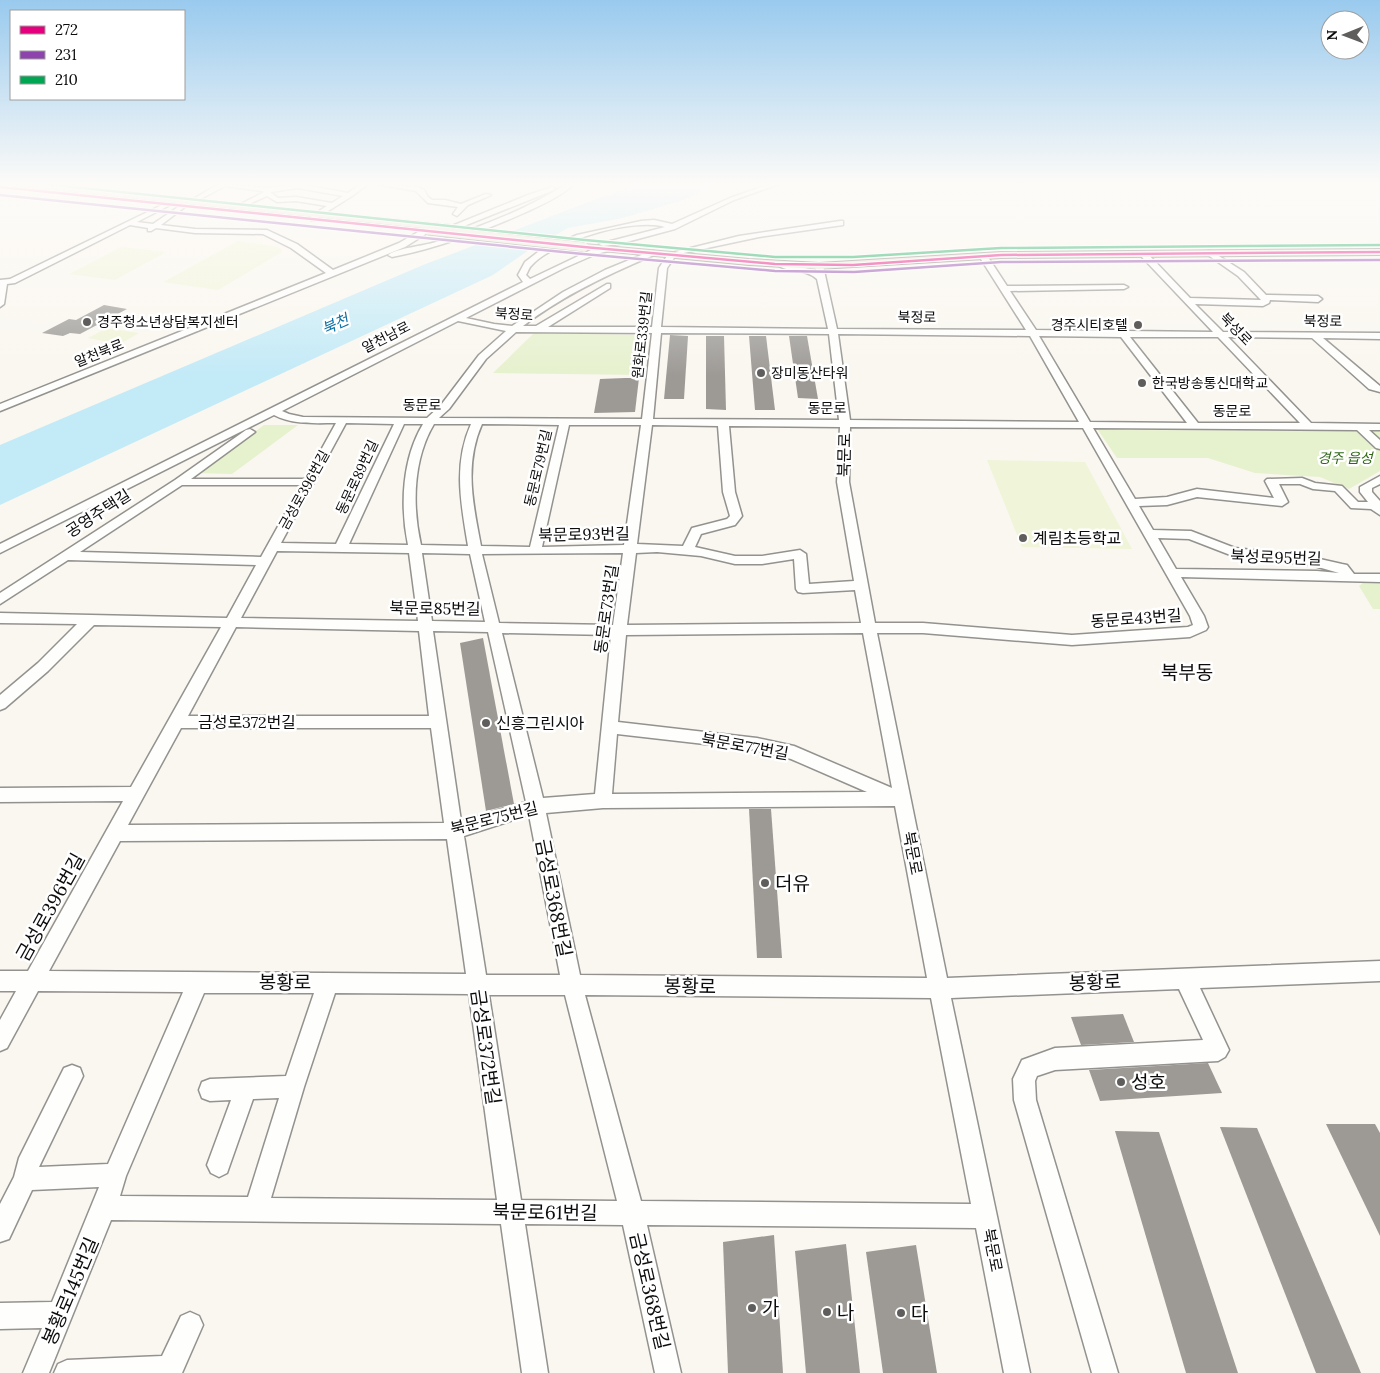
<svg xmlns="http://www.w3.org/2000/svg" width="1380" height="1373" viewBox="0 0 1380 1373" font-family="Lora,'Noto Sans KR',serif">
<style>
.green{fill:#e6f1ce}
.pitch{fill:#f0f4d8}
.water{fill:#c3eaf7}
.building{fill:#9d9a96}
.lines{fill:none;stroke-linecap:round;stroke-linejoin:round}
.minor-casing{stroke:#93928f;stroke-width:3}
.major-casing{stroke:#807f7c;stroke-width:2}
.minor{fill:#fefefd;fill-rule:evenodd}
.major{fill:#ece5d6;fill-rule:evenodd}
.major-bridge-casing{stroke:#807f7c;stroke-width:11;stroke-linecap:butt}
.major-bridge{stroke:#ece5d6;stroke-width:9}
.bus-1-casing{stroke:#fff;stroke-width:4.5}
.bus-2-casing{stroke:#fff;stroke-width:4.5}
.bus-3-casing{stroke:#fff;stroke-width:4.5}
.bus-1{stroke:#e5007d;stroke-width:2.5}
.bus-2{stroke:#8e44ad;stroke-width:2.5}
.bus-3{stroke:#00a651;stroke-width:2.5}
.poi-dot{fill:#5f5e5c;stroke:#fff;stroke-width:2}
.labels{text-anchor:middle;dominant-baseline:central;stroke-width:5;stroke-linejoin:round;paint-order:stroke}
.far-street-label{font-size:14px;fill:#0c0c0c;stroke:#fff}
.far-poi-label{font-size:14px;fill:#0c0c0c;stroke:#fff;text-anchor:start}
.far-park-label{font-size:14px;font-style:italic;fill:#306818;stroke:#fff}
.far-water-label{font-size:15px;font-style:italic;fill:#0d70a6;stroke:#fff}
.street-label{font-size:16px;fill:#0c0c0c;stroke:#fff}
.poi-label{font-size:16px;fill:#0c0c0c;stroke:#fff;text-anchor:start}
.quarter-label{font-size:19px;fill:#0c0c0c;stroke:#fff}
.near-poi-label{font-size:19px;fill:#0c0c0c;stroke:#fff;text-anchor:start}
.near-street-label{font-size:19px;fill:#0c0c0c;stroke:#fff}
</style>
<rect width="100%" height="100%" fill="#faf7f0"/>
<g class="green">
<polygon points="534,333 644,335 641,375 493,373"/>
<polygon points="264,425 298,425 232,474 197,473"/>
<polygon points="1098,430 1380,431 1380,471 1349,489 1320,477 1255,473 1208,458 1117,458"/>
<polygon points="1363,583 1380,584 1380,609 1373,609 1359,586"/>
</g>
<g class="pitch">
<polygon points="238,241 279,247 282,252 218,290 163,282"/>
<polygon points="121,247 166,252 115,280 69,274"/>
<polygon points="107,328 139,333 120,344 88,338"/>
<polygon points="987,460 1085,462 1132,549 1022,547"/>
</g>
<polygon class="water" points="636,184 719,184 683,200 623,218 568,228 529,250 493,275 0,505 0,445 423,265"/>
<g class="building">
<polygon points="104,305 127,309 80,334 70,333 63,336 42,333 69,319 76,320"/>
<polygon points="670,335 688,336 684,399 664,399"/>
<polygon points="706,336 724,336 726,410 706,409"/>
<polygon points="749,336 766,336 775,410 755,410"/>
<polygon points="789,336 807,336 818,399 798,398"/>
<polygon points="625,378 639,378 635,412 594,413 600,379"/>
<polygon points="483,638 514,804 486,811 460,643"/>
<polygon points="749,809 771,809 782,958 757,958"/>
<polygon points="1123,1014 1134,1042 1081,1045 1071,1017"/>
<polygon points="1208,1063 1222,1093 1100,1101 1089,1070"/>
<polygon points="1326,1124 1375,1124 1380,1133 1380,1236"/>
<polygon points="1220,1127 1257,1128 1361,1373 1316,1373"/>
<polygon points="1115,1131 1159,1132 1238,1373 1186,1373"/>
<polygon points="774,1235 783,1373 728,1373 723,1242"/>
<polygon points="846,1244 860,1373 806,1373 795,1251"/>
<polygon points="916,1245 937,1373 883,1373 866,1252"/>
</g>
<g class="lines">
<g class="minor-casing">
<g id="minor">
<polygon points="73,184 81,184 70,191 66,191 66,189"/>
<path d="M219 184 267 188 298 184 348 193 361 184H368L352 196 314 220H311V216L327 206 296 201 277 202 267 196 240 208 235 207 264 192 262 191 225 186 193 203 188 202ZM298 188 343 196 332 203 296 197 278 198 270 192Z"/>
<polygon points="377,184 418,187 424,190 428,197 432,200 445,200 461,204 486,194 491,195 468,205 457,216 453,214 458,207 428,203 416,191"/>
<path d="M566 184H574C560 197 541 205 524 213 481 232 438 248 392 257L388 255C398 248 423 246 436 242 482 226 526 210 566 184Z"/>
<path d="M770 184H779L734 200 675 229 619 244 603 246 599 244 665 227C635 217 553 241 532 265 529 267 528 272 526 275L530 279 591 250 613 247 617 249 596 254 564 268 466 318 494 324 512 326 563 292 605 270 651 251H654V255C608 274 562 296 523 326H536L607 284H610V288L548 327H652L659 268 669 253H672L676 255 667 268 661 327 828 329 817 279C804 268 790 273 779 266L783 264 816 270 815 266 819 264 823 266 837 329 1026 330 979 256 983 254H986L1007 286 1124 285 1128 287 1124 289 1010 291 1036 330 1118 331 1122 329 1126 331 1213 332 1139 254 1146 252 1190 298 1261 300 1238 276 1208 255V251H1211L1244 272 1266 295 1318 296 1322 299 1318 302 1270 300 1269 303 1263 306 1195 304 1223 332 1380 333V339L1323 338 1380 386V392L1369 389 1312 338 1228 337 1311 423 1380 424V430H1369L1380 440V449L1376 448 1357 430 1093 428 1135 499 1167 497 1197 489 1274 498 1265 481 1267 479 1302 478 1315 483 1342 486 1358 502H1368L1360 492V487L1380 476V484L1372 488V492L1380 501V515L1371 509 1351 508 1335 491 1313 489 1300 484H1279L1288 502 1282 506 1197 497 1167 505 1139 506 1153 530 1191 531 1235 548 1311 557 1342 564 1347 565 1354 574H1380V582L1181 577 1204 616 1208 627 1206 630 1190 637 1072 645 923 633H877L947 978 1380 961V981L1200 988 1229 1050 1225 1057 1218 1061 1055 1070 1037 1076 1035 1081 1036 1100 1118 1373H1092L1014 1100 1013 1079 1022 1060 1055 1048 1203 1040 1179 989 951 998 1030 1373H1004L976 1228 647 1225 681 1373H655L623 1225 525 1224 548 1373H522L501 1224 111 1220 49 1373H23L42 1328 0 1329V1303L52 1302 99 1187 32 1190 9 1239 0 1242V1204L14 1177 19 1158 64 1068 72 1065 80 1068 83 1076 39 1167 108 1164 183 992 38 991 7 1048 0 1051V1020L16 991H0V971H28L123 801 0 802V788L131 787 221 627 94 625 48 671 5 708 0 710V695L38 663 77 624 0 623V613L227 618 256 565 68 560 0 604V593L175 480 246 430 250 429 255 432 191 479H305L336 423C315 423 293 425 274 415L0 553V544L523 282 518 275 525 262 538 252 577 235 641 221 654 220 672 224 730 198ZM458 321 506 331 479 355 441 405 427 418 303 417 289 414 282 411ZM516 332 652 333 642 419 439 418 449 409 486 359ZM661 333 829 334 839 420 653 419ZM838 334 1030 336 1079 422 850 420ZM1039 336 1121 337 1187 423 1090 422ZM1130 337H1218L1300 423H1198ZM346 423 394 424 336 544 281 543ZM404 424H423C402 459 400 506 408 545L349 544ZM434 424H471C453 464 461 504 468 546L421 545C412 506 413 459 434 424ZM482 424 559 425 530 547 481 546C473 504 464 465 482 424ZM569 425H641L624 545 542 547ZM652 425 718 426 723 492 730 516 727 519 692 528 683 546 637 544ZM729 426 840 427 837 482 854 581 809 584 806 554 800 550 762 556H735L695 547 701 534 735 525 742 516 735 492ZM850 427 1083 428 1190 616 1193 625 1188 627 1072 635 923 623H875L849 482ZM182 485H301L261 557 80 552ZM1158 538 1189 539 1233 556 1311 565 1339 573 1317 571 1176 569ZM277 551 409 553 418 621 241 618ZM657 552 701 556 735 564H762L794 559 796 589 798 592 803 593 855 590 861 623 627 625 636 553ZM422 553 470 554 485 622 432 621ZM623 553 613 625 499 623 482 554ZM236 627 419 631 429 716H188ZM433 631 488 632 526 802 461 821ZM502 633 611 635 595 794 543 798ZM863 633 892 788 794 746 757 738 618 722 626 635ZM181 728H431L444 823 128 825ZM617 734 757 750 791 759 867 792 612 794ZM895 806 927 978 580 975 546 813 603 808ZM529 815 560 975H486L464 836ZM447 839 466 974 49 971 120 841ZM204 993H314L286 1076 210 1079 202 1082 199 1090 202 1098 210 1101 231 1100 207 1165 211 1173 219 1177 227 1173 253 1099 279 1098 248 1197 120 1196 126 1176ZM335 993 469 994 497 1200 271 1198 304 1087ZM489 995H565L617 1201 521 1200ZM585 995 931 998 971 1204 641 1201Z"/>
<polygon points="552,187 554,188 554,190 454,230 447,228 528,195"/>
<polygon points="168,202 171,204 170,205 137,222 153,224 184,203 187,205 186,206 161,225 195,229 267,230 297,244 333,270 399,243 425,228 432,230 405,247 0,411 0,404 326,273 291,248 263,234 195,233 156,228 151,231 148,231 148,228 130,225 15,283 7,284 4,304 0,307 0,280 10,279"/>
<polygon points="840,221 843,221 843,225 759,237 679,254 675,252 739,236"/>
<polygon points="190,1312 199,1316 203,1325 182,1373 54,1373 58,1364 67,1360 162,1356 181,1316"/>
</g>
</g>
<g class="major-casing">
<g id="major">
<polygon points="8,184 36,184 451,225 456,228 451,231 12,186"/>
<polygon points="584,244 749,259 819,263 1001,252 1380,249 1380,255 1001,258 819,269 749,265 581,249 581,245"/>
</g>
</g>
<use href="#minor" class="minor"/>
<use href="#major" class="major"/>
<g class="major-bridge-casing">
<polyline id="major-bridge" points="428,230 584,247"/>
</g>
<use href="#major-bridge" class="major-bridge"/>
<g class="bus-1-casing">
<polyline id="bus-1" points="0,187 584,247 775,264 853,265 1001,255 1380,252"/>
</g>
<g class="bus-2-casing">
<polyline id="bus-2" points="0,195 583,254 775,271 854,272 1001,262 1380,260"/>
</g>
<g class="bus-3-casing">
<polyline id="bus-3" points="44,184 585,240 775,257 853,257 1001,248 1380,245"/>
</g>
<use href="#bus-1" class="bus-1"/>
<use href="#bus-2" class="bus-2"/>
<use href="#bus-3" class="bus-3"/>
</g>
<linearGradient id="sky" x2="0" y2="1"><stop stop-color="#99caee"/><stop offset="0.49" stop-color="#fdfbf8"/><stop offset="1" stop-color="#fdfbf8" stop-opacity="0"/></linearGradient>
<rect width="1380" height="376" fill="url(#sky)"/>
<g class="poi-dot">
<circle cx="87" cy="322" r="5"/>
<circle cx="1138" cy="325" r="5"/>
<circle cx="761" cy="373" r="5"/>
<circle cx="1142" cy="383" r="5"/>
<circle cx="1023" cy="538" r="5"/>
<circle cx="486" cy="723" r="5"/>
<circle cx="765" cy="883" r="5"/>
<circle cx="1121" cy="1082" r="5"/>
<circle cx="752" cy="1308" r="5"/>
<circle cx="827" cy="1312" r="5"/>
<circle cx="901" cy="1313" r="5"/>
</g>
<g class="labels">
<g class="far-street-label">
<text transform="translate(514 314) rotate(4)">북정로</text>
<text transform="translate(917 317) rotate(1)">북정로</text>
<text transform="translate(1323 321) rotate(1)">북정로</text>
<text transform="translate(1236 329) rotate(46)">북성로</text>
<text transform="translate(642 335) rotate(-84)">원화로339번길</text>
<text transform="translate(386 337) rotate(-27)">알천남로</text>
<text transform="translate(99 353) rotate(-22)">알천북로</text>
<text x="422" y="405">동문로</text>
<text x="827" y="408">동문로</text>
<text x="1232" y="411">동문로</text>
<text transform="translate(538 468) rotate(-77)">동문로79번길</text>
<text transform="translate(357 477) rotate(-65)">동문로89번길</text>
<text transform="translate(304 490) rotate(-61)">금성로396번길</text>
</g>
<g class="far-poi-label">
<text x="97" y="322">경주청소년상담복지센터</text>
<text x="1128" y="325" text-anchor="end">경주시티호텔</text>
<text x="771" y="373">장미동산타워</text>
<text x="1152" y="383">한국방송통신대학교</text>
</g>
<g class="far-park-label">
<text x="1345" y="458">경주 읍성</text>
</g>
<g class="far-water-label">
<text transform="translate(335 324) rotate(-24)">북천</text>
</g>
<g class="street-label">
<text transform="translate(844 455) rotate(-89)">북문로</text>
<text transform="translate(98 513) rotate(-33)">공영주택길</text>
<text transform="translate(584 534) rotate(-1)">북문로93번길</text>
<text transform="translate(1276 557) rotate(2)">북성로95번길</text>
<text transform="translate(435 608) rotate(1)">북문로85번길</text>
<text transform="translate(606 609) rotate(-82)">동문로73번길</text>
<text transform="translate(1136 618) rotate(-4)">동문로43번길</text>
<text x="247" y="722">금성로372번길</text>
<text transform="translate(745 746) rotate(10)">북문로77번길</text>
<text transform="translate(494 818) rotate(-14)">북문로75번길</text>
<text transform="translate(913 853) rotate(79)">북문로</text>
<text transform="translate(993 1250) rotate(79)">북문로</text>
</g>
<g class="poi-label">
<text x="1033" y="538">계림초등학교</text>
<text x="496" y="723">신흥그린시아</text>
</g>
<g class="quarter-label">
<text x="1187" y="672">북부동</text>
</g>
<g class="near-poi-label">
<text x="775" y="883">더유</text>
<text x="1131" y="1082">성호</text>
<text x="762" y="1308">가</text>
<text x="837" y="1312">나</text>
<text x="911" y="1313">다</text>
</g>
<g class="near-street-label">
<text transform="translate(554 898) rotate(79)">금성로368번길</text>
<text transform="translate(50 907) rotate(-61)">금성로396번길</text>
<text x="285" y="982">봉황로</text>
<text transform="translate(1095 982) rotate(-2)">봉황로</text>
<text transform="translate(690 986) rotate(1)">봉황로</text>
<text transform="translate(486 1047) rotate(82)">금성로372번길</text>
<text transform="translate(545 1212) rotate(1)">북문로61번길</text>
<text transform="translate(70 1291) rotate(-67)">봉황로145번길</text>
<text transform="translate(650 1291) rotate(77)">금성로368번길</text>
</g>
</g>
<rect x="10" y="10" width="175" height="90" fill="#ffffff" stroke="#9e9e9e"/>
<rect x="20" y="26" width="25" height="8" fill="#e5007d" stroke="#9e9e9e"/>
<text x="55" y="35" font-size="15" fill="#0c0c0c">272</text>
<rect x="20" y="51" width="25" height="8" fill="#8e44ad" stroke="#9e9e9e"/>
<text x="55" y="60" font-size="15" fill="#0c0c0c">231</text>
<rect x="20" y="76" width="25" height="8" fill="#00a651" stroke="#9e9e9e"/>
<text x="55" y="85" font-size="15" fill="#0c0c0c">210</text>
<g transform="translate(1345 35) rotate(269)"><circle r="24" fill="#ffffff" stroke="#9e9e9e"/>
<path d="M0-4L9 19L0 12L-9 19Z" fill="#5f5e5c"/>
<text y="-8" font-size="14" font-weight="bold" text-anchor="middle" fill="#0c0c0c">N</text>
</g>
</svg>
